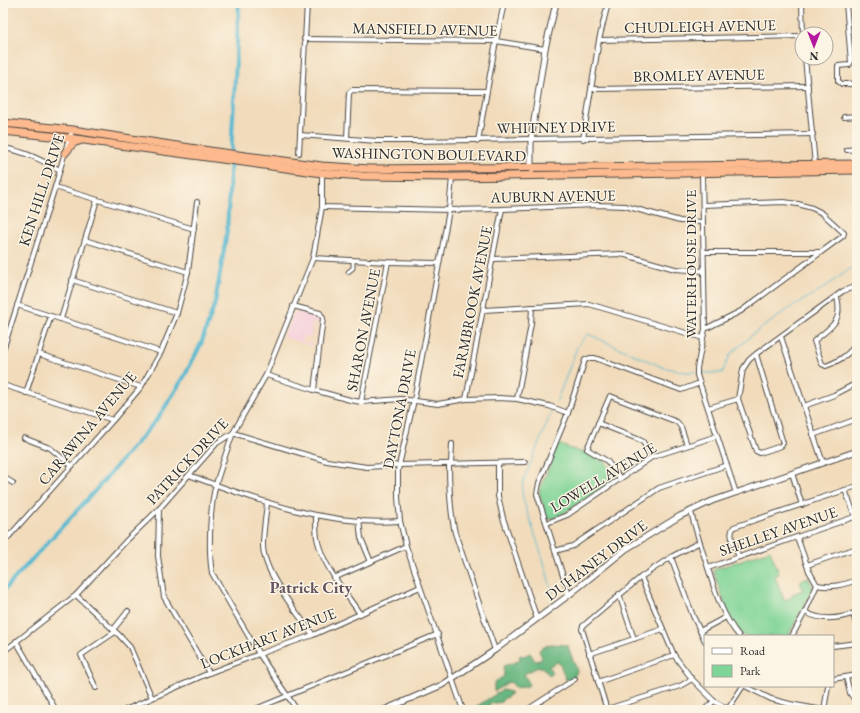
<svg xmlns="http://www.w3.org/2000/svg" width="860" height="713" viewBox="0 0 860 713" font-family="'EB Garamond',serif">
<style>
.built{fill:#f5cfda;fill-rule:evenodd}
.green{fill:#7fd497;stroke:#558061}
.forest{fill:#67b680;stroke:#497056}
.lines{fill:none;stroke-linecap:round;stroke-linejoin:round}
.stream{stroke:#53b9d1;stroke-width:1}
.canal{stroke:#53b9d1;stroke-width:4}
.pedestrian-casing{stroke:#494541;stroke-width:5}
.minor-casing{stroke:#494541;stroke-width:6}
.tertiary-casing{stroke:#494541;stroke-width:7}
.trunk-casing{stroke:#494541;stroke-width:9}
.pedestrian{stroke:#fff;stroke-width:3}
.minor{stroke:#fff;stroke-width:4}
.tertiary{stroke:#fff;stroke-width:5}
.trunk{stroke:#fcba8e;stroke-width:7}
.labels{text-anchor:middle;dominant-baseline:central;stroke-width:3;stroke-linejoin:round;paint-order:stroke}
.street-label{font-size:15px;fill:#2b2b2b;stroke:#fcf5e5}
.neighbourhood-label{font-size:16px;font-weight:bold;fill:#655360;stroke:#fcf5e5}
</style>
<rect width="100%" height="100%" fill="#fcf5e5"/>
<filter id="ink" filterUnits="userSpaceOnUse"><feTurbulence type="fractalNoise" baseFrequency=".025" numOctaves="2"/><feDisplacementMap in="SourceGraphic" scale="8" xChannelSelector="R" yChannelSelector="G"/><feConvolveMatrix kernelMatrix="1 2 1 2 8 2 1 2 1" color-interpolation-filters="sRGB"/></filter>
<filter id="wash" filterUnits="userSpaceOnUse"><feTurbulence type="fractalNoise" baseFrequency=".012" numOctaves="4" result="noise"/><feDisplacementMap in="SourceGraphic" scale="16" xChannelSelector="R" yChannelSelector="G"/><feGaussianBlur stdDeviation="0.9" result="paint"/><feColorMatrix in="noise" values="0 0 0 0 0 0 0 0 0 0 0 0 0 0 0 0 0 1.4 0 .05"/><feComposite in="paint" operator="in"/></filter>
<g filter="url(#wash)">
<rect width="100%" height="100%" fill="#f1dbbb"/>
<path class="built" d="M298 311 315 315 318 318 315 347 283 337 293 315ZM312 323H316L315 346H311V343L303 342 302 339V337H311Z"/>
<g class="green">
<path d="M558 444 583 453V451C597 457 612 462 615 479L558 517 548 519 546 516 539 492Z"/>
<polygon points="770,550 779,574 775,576 784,600 793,597 792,594 803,590 800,581 808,577 812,586 812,590 788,636 743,636 728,613 713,570"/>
</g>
<g class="forest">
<polygon points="551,644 566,645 568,646 577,671 575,676 568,680 566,680 560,664 557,662 549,666 552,674 550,676 542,667 538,667 524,674 529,683 528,686 516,688 512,683 508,682 495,691 494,690 494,683 504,676 503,666 519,661 520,655 524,656 530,653 535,661 540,660 542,657 539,651 541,648"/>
<polygon points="502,690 511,692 509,696 503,699 501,702 489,704 488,710 471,710"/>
</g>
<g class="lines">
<g class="stream">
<polyline points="698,373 722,373 730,355 752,335 787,310 822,289 857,264"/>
<polyline points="556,403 578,345 588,334 662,367 685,372 695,372"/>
<polyline points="552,411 524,479 522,489 523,499 543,559 553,595"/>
</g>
<polyline class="canal" points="3,591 93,493 158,418 184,377 201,344 215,303 227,232 239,3"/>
</g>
</g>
<g filter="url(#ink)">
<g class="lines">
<g class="pedestrian-casing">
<polyline id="pedestrian" points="348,272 353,268 353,261"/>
</g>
<g class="minor-casing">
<g id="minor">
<polyline points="802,3 803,34"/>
<polyline points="846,3 851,62 849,65 838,66 838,81 842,84 857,84"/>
<polyline points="304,39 496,41 545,49"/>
<polyline points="599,40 802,36"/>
<polyline points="805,58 815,165"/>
<polyline points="591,89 808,86"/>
<polyline points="844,117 857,116"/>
<polyline points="300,135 377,141 416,141 813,134"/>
<polyline points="347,138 349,93 352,90 486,91"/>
<polyline points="583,139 599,40 608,3"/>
<polyline points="478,141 496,41 504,3"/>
<path d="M3 148C24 151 41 160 60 170"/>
<polyline points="847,150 857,149"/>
<polyline points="299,153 307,3"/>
<polyline points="702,173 705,329 697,368 697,375 736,493"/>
<polyline points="452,177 449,210 414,400 398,470 398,497 400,521 406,546 463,710"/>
<polyline points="55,187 194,229"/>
<polyline points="703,205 784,202 798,204 812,208 822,213 844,233 843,236 741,311 705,329"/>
<polyline points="322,207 449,210 502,209 596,205 625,206 680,221 703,222"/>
<polyline points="85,240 188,272"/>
<polyline points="704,252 820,252"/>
<polyline points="313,258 388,262 438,263"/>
<polyline points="493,259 622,254 675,269 704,271"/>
<polyline points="72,280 177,313"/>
<path d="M837 297C843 322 832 326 814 341L822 364 826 366C839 361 849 355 857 342"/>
<polyline points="17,305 161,352"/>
<polyline points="293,306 320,313 323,318 314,390"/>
<polyline points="483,310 589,304 703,338"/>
<polyline points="61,319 97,200"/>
<polyline points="781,337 823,463"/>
<polyline points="3,350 55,187 69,138 73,130"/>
<polyline points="39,354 141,387"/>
<polyline points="756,354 783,443 781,446 760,453 756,451 738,399 743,369 749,360 756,354 843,291 857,286"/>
<polyline points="266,375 314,390 350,400 361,402 401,399 438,404 466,399 499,398 517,399 549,406 568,413"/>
<polyline points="3,385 113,420"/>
<polyline points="26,393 51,316"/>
<polyline points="466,399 502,209"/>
<polyline points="517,399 531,324 532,307"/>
<polyline points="361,402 388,262"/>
<polyline points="804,406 834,395 857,383"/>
<polyline points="708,408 738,399"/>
<polyline points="598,423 640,440 643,442 652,457"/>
<path d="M233 433C227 450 221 467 216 484 210 506 208 550 212 573L259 654 297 710"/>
<polyline points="233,433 327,461 367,467 399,465 525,462"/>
<polyline points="813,435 857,419"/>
<polyline points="24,438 50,448 72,466"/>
<polyline points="498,463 498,496 503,518 537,619"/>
<path d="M449 464C449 487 450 510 455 533L495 650"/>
<polyline points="451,464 452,444"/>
<polyline points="792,473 802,505"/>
<path d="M189 475C256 500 327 527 400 521"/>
<polyline points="3,477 13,483"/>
<polyline points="620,478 607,461 587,449 610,396 677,422 681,427 687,445"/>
<polyline points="845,490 855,516"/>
<path d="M267 502C266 516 263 531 263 545 263 573 297 612 313 635"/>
<polyline points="159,509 158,556 164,597 209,673"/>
<path d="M691 512C696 531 702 550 708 568 715 592 723 617 739 636"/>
<path d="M316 516C316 523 316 531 317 538 323 567 344 590 360 614"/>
<polyline points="359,520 361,538 371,562"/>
<polyline points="547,523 567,515 652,457 717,436"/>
<polyline points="3,531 10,535"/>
<polyline points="3,543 113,420 141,387 161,352 177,313 188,272 197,202"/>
<polyline points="555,551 573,546 580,541 659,488 727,465"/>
<polyline points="671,557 693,616 705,641"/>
<path d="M739 557C736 549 727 534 734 527L857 486"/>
<polyline points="807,565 857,548"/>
<polyline points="708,568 857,516"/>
<polyline points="641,577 674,655 692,679 714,701 729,710"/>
<polyline points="334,578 406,546"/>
<path d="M817 585C831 588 843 585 857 580"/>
<polyline points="619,594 634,639"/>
<polyline points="76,595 119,635 130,647 152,698"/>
<polyline points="569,595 537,494 539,483 568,413 585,360 590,358 595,358 681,390 700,383"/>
<path d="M805 612C821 621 840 619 857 612"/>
<polyline points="853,614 857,627"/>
<polyline points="113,630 128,611"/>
<polyline points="700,631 726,617"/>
<polyline points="792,636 805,612 817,585 809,571 797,537"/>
<polyline points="16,641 56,710"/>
<polyline points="833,646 857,643"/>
<polyline points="3,652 76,595 126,541 159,509 217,443 233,433 266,375 313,258 322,207 322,173"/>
<polyline points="589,654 663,629"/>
<polyline points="846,677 850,693 857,703"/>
<polyline points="833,679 857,675"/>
<polyline points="598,682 674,655"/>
<polyline points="745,686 771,699 790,704 823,710"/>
<polyline points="96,688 81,655 115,632"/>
<polyline points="607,709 680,686 692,679"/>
<polyline points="728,709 743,686"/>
<polyline points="125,710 209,673 259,654 313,635 420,587"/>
<polyline points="253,710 438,634"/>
<polyline points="527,710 575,679"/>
<polyline points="607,710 582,629 583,626 641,577 671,557 700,542"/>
<polyline points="704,710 714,701"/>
<polyline points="824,710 828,686"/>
</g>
</g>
<g class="tertiary-casing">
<g id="tertiary">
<polyline points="531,169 531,140 545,49 556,3"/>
<polyline points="384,710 442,685 459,674 495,650 569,595 626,549 680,516 712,501 857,451"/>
</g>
</g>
<g class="trunk-casing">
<g id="trunk">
<polyline points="3,123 73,130 216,152 322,166 370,169 857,164"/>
<polyline points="3,131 69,138 322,173 363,176 452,177 857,170"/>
<polyline points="65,153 73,143 79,141"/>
</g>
</g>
<use href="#pedestrian" class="pedestrian"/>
<use href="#minor" class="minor"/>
<use href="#tertiary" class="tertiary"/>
<use href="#trunk" class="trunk"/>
</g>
</g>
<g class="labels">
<g class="street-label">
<text transform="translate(700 26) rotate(-1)">CHUDLEIGH AVENUE</text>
<text transform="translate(425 29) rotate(1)">MANSFIELD AVENUE</text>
<text transform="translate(699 75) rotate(-1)">BROMLEY AVENUE</text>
<text transform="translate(556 127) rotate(-1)">WHITNEY DRIVE</text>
<text transform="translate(429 154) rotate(1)">WASHINGTON BOULEVARD</text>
<text transform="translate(41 190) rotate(-72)">KEN HILL DRIVE</text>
<text transform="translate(553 196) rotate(-1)">AUBURN AVENUE</text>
<text transform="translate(690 264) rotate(-90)">WATERHOUSE DRIVE</text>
<text transform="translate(472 302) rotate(-79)">FARMBROOK AVENUE</text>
<text transform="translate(363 330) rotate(-79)">SHARON AVENUE</text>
<text transform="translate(399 409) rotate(-79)">DAYTONA DRIVE</text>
<text transform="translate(87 428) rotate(-50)">CARAWINA AVENUE</text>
<text transform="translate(187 461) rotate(-47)">PATRICK DRIVE</text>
<text transform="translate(603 477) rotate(-31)">LOWELL AVENUE</text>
<text transform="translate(778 531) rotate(-19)">SHELLEY AVENUE</text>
<text transform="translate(596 560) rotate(-37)">DUHANEY DRIVE</text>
<text transform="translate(268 638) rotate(-21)">LOCKHART AVENUE</text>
</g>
<g class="neighbourhood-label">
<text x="311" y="587">Patrick City</text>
</g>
</g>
<rect width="860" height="713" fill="none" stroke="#fcf5e5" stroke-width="16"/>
<rect x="704" y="635" width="130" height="52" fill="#fcf5e5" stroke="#a8a49b"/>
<rect x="712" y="648" width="20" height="6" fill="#ffffff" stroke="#a8a49b"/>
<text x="740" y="655" font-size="12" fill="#2b2b2b">Road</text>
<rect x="712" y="665" width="20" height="12" fill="#7fd497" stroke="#a8a49b"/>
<text x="740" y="675" font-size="12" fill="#2b2b2b">Park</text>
<g transform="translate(814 46) rotate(180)"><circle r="19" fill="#fcf5e5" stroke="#a8a49b"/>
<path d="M0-3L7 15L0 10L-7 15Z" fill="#b5179e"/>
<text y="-6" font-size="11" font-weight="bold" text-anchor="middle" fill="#2b2b2b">N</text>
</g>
</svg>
